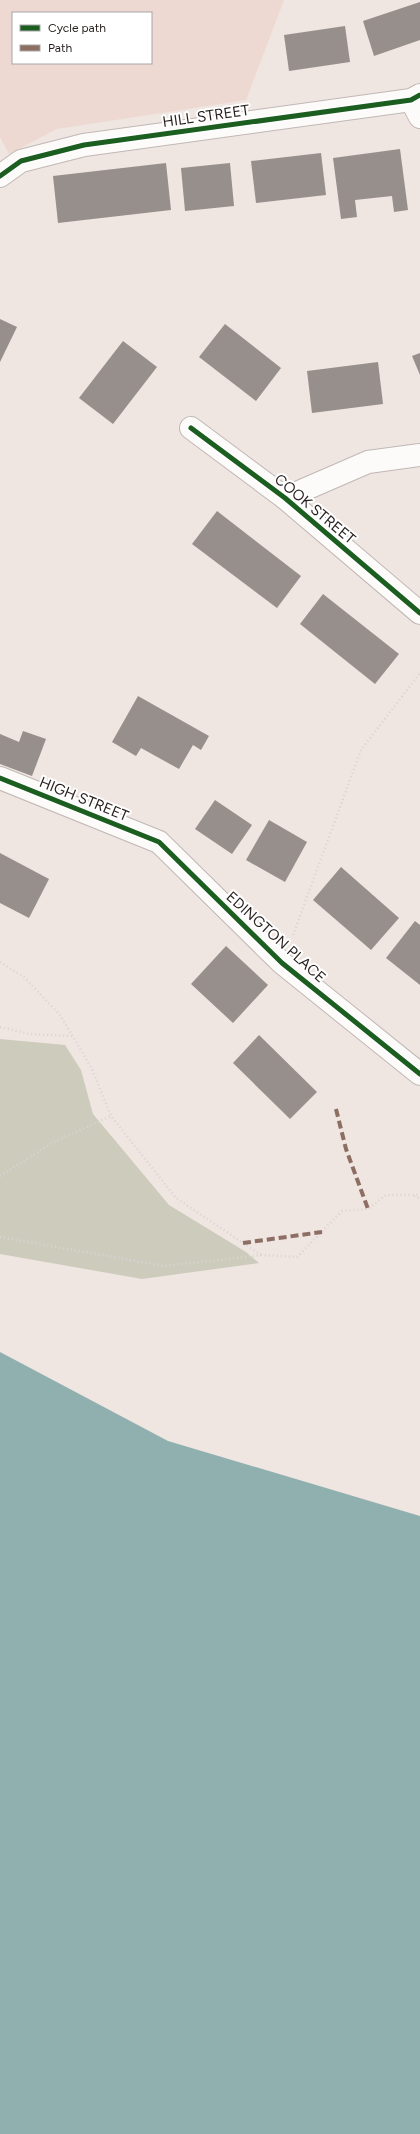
<svg xmlns="http://www.w3.org/2000/svg" width="420" height="2134" font-family="Figtree,sans-serif">
	<rect width="100%" height="100%" fill="#efe5e1"/>
	<path fill="#edd9d2" fill-rule="evenodd" d="M0,0H284L246,100L57,129L9,154L0,137ZM13,13H151V63H13Z"/>
	<polygon fill="#cdccbc" points="0,1039 65,1045 81,1070 93,1114 169,1205 246,1252 259,1263 142,1279 0,1254"/>
	<polygon fill="#8fb0af" points="0,1352 168,1441 420,1516 420,2134 0,2134"/>
	<g fill="#968f8c">
		<polygon points="420,2 420,40 374,56 363,21"/>
		<polygon points="345,26 350,62 289,71 284,35"/>
		<polygon points="400,149 408,210 394,212 392,196 355,200 357,217 341,219 333,158"/>
		<polygon points="321,153 326,195 256,203 251,161"/>
		<polygon points="166,163 171,210 58,223 53,176"/>
		<polygon points="230,163 234,206 185,211 181,168"/>
		<polygon points="0,319 17,327 0,362"/>
		<polygon points="225,324 281,368 256,401 199,357"/>
		<polygon points="123,341 157,367 113,424 79,398"/>
		<polygon points="420,353 420,375 412,356"/>
		<polygon points="378,362 383,404 312,413 307,371"/>
		<polygon points="217,511 301,576 277,608 192,544"/>
		<polygon points="323,594 399,654 375,684 300,624"/>
		<polygon points="138,696 209,736 201,750 193,745 179,769 141,748 136,756 112,742"/>
		<polygon points="23,731 46,739 32,776 0,764 0,734 19,742"/>
		<polygon points="215,800 252,825 232,854 195,829"/>
		<polygon points="269,820 307,842 285,882 246,860"/>
		<polygon points="0,853 49,879 29,918 0,903"/>
		<polygon points="341,867 399,918 371,950 313,900"/>
		<polygon points="415,921 420,925 420,985 386,958"/>
		<polygon points="226,946 268,985 233,1023 191,984"/>
		<polygon points="259,1035 317,1092 290,1119 233,1063"/>
	</g>
	<g fill="none" stroke-linecap="round" stroke-linejoin="round">
		<g stroke="#c0b8b5" stroke-width="24">
			<g id="minor">
				<polyline points="411,100 420,117"/>
				<polyline points="0,176 21,161 84,145 411,100 420,95"/>
				<polyline points="191,428 285,498 420,613"/>
				<polyline points="285,498 368,462 420,455"/>
				<polyline points="0,778 159,842 282,963 420,1074"/>
			</g>
		</g>
		<g stroke="#d7d4d3" stroke-width="2.5" stroke-dasharray="1 3" stroke-linecap="butt">
			<polyline points="293,935 361,750 420,673"/>
			<polyline points="0,962 25,978 60,1015 92,1069 111,1116 176,1198 261,1255"/>
			<polyline points="0,1027 30,1034 72,1036"/>
			<polyline points="0,1176 52,1143 111,1116"/>
			<polyline points="414,1196 420,1199"/>
			<polyline points="0,1237 164,1266 262,1255 297,1257 342,1211 368,1209 386,1195 420,1195"/>
		</g>
		<use href="#minor" stroke="#fdfbfa" stroke-width="22"/>
		<g stroke="#8d6e63" stroke-width="4" stroke-dasharray="8 4" stroke-linecap="butt">
			<polyline points="336,1109 346,1149 368,1209"/>
			<polyline points="243,1243 322,1232"/>
		</g>
		<g stroke="#fff" stroke-width="8">
			<g id="cycleway">
				<polyline points="0,176 21,161 84,145 411,100 420,95"/>
				<polyline points="191,428 285,498 420,613"/>
				<polyline points="0,778 159,842 282,963 420,1074"/>
			</g>
		</g>
		<use href="#cycleway" stroke="#1b5e20" stroke-width="5"/>
	</g>
	<g text-anchor="middle" stroke-width="4" stroke-linejoin="round" paint-order="stroke">
		<g font-size="15" fill="#261f1d" stroke="#fff">
			<text transform="translate(206 116) rotate(-8)" y="5">HILL STREET</text>
			<text transform="translate(315 509) rotate(40)" y="5">COOK STREET</text>
			<text transform="translate(84 799) rotate(22)" y="5">HIGH STREET</text>
			<text transform="translate(276 937) rotate(42)" y="5">EDINGTON PLACE</text>
		</g>
	</g>
	<rect x="12" y="12" width="140" height="52" fill="#ffffff" stroke="#a8a5a5"/>
	<rect x="20" y="25" width="20" height="6" fill="#1b5e20" stroke="#a8a5a5"/>
	<text x="48" y="32" font-size="12" fill="#261f1d">Cycle path</text>
	<rect x="20" y="45" width="20" height="6" fill="#8d6e63" stroke="#a8a5a5"/>
	<text x="48" y="52" font-size="12" fill="#261f1d">Path</text>
</svg>
